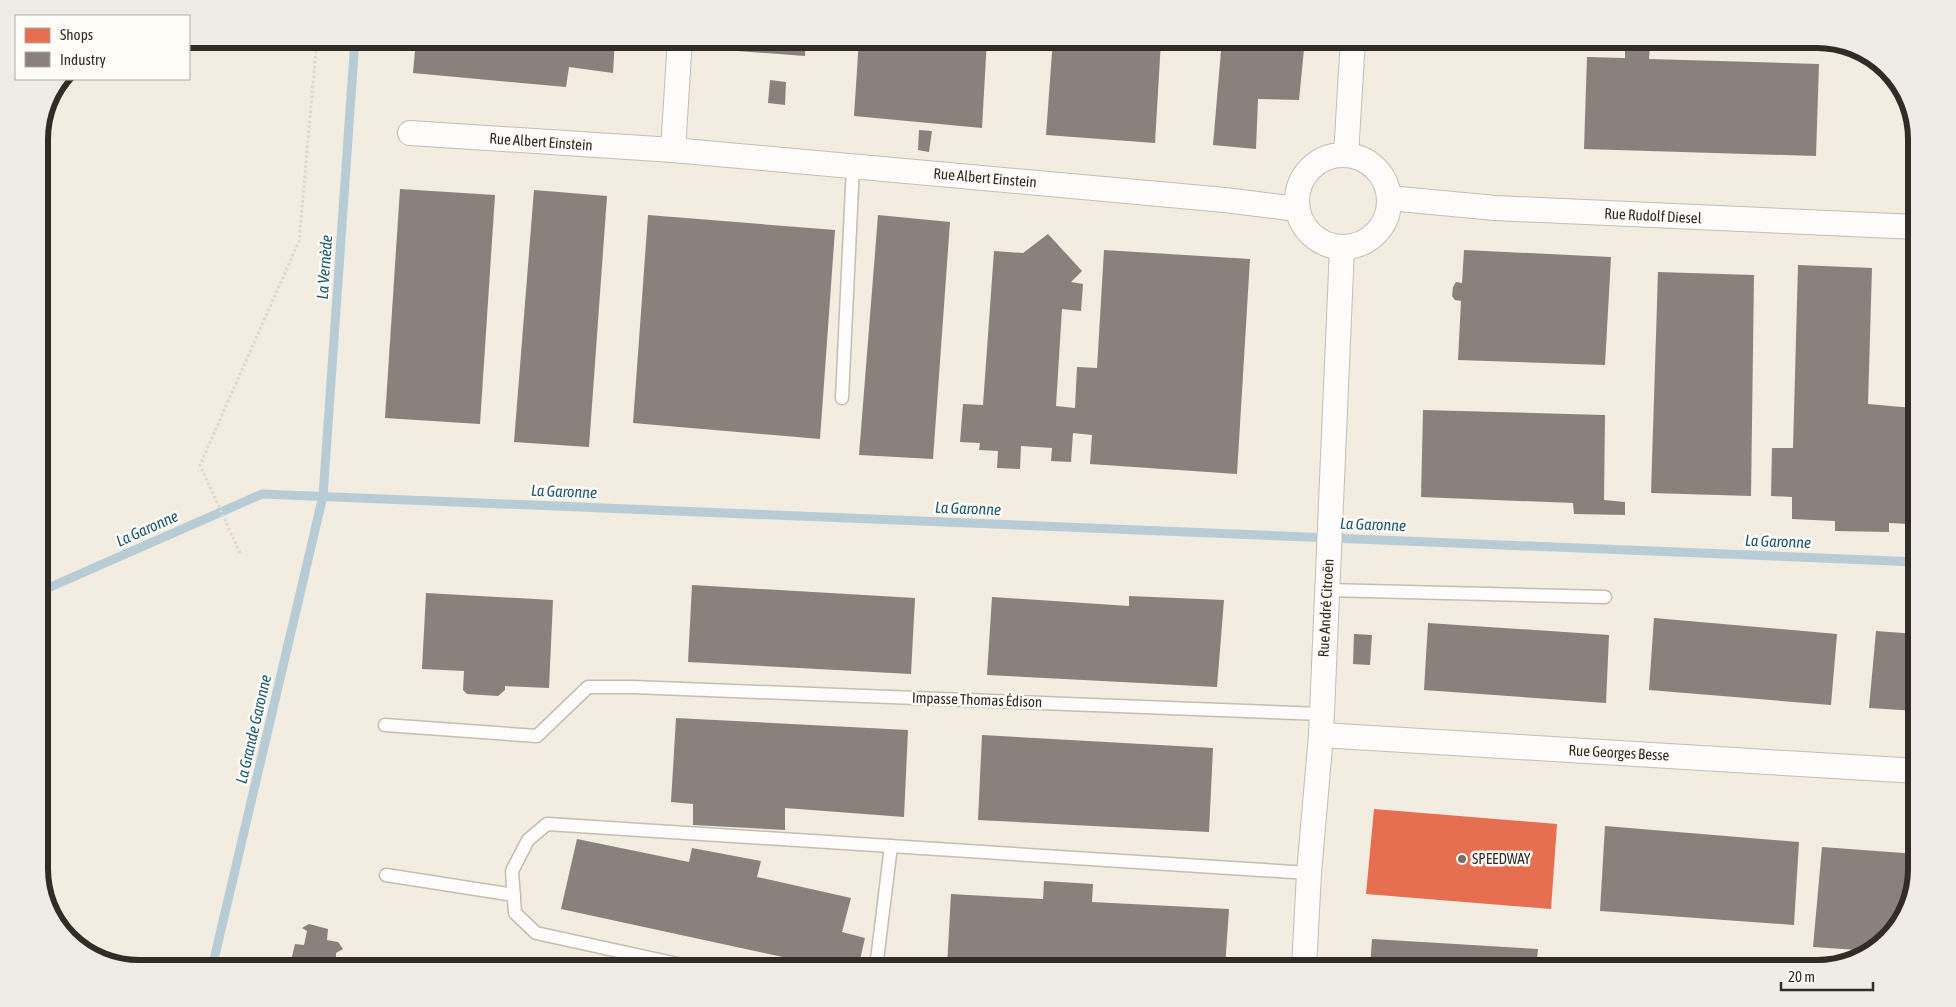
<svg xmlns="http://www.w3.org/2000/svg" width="1956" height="1007" font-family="'Asap Condensed',sans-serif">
	<rect width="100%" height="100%" fill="#f3ece1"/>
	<polygon fill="#e76f51" points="1374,809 1557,824 1551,909 1366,894"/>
	<g fill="#8a817c">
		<polygon points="416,39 615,39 613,73 569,67 566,87 413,73"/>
		<polygon points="725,39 806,39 805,56 724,50"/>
		<polygon points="859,39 987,39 982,128 854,116"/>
		<polygon points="1053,39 1180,39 1180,41 1161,41 1155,143 1046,135"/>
		<polygon points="1222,39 1305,39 1299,100 1258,99 1256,149 1213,145"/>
		<polygon points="1625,45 1650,46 1649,59 1819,64 1816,156 1584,149 1587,57 1625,58"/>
		<polygon points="770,80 786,82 785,105 768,103"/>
		<polygon points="919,130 932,131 929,152 918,150"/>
		<polygon points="400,189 495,195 480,424 385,418"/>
		<polygon points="534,190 607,196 589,447 514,442"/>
		<polygon points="648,215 835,230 820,439 633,423"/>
		<polygon points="878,215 950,222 933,459 859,455"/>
		<polygon points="1048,234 1082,271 1071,282 1083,284 1081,311 1062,309 1056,406 1075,408 1077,367 1097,368 1104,250 1250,259 1237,474 1090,464 1092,435 1073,433 1071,462 1051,461 1052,448 1021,446 1020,469 997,468 998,451 979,450 980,443 960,442 963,404 983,405 994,251 1023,253"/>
		<polygon points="1464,250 1611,257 1605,365 1458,360 1461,301 1455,300 1452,296 1453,287 1456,282 1462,283"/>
		<polygon points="1798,265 1872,268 1868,404 1913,408 1910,524 1889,523 1889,532 1835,531 1835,521 1792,519 1792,497 1771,496 1772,448 1793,448"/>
		<polygon points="1658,272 1754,275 1751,496 1651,493"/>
		<polygon points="1423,410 1605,415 1604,500 1625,502 1625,515 1574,514 1573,503 1421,497"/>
		<polygon points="692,585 915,598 911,674 688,662"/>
		<polygon points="426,593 553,600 549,688 505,686 505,690 498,696 467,694 463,690 464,671 422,669"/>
		<polygon points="1129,596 1224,600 1217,687 987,675 992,597 1129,606"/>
		<polygon points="1654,618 1837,634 1831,705 1649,690"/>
		<polygon points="1428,623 1609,635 1606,703 1424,690"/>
		<polygon points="1876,631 1917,634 1917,711 1869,708"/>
		<polygon points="1354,634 1372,635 1370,665 1353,664"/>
		<polygon points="676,718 908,730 904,817 785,808 785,830 693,825 693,804 671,802"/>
		<polygon points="982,735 1213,748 1209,832 978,820"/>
		<polygon points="1605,826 1799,842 1794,925 1600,911"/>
		<polygon points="577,839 689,862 692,848 761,861 757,877 851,898 842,932 865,938 858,968 833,968 561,909"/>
		<polygon points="1822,847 1917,854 1917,868 1907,913 1873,951 1813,947"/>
		<polygon points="1044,881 1093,884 1092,902 1229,909 1225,968 992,968 947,966 951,894 1043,899"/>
		<polygon points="309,924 328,929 327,940 338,942 343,949 336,953 336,963 330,967 327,961 314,957 312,968 290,965 295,944 304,945 307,931 302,928"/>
		<polygon points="1372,939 1538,949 1536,968 1370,968"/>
		<polygon points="1576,965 1602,967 1602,968 1576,968"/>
	</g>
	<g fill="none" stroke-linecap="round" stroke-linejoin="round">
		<g stroke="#b7ccd4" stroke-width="9">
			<polyline points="39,592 262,494 1917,562"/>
			<polyline points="212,968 323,496 355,39"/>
		</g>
		<g stroke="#c3bdb4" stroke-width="15">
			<g id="service">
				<polyline points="842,398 853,166"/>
				<polyline points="1327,590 1605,597"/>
				<polyline points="385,725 537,736 588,687 633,687 1321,714"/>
				<polyline points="386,875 514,895"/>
				<polyline points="696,968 536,933 515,913 512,871 528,840 547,824 1309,873"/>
				<polyline points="876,968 891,846"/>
			</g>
		</g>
		<g stroke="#c3bdb4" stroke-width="26">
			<g id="minor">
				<polyline points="410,133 673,150 1225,200 1297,209"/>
				<polyline points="673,150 680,39"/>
				<polyline points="1346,155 1353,39"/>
				<circle cx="1343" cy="201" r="46"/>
				<polyline points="1389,198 1495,208 1917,227"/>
				<polyline points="1321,735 1917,771"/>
				<polyline points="1304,968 1309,873 1321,735 1342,248"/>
			</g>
		</g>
		<polyline stroke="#dbd8d5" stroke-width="3" stroke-dasharray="2.5 2.5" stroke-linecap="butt" points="240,553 200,465 299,241 317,39"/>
		<use href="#service" stroke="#fdfcfa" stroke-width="12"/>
		<use href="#minor" stroke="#fdfcfa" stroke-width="24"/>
	</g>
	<circle fill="#756f67" stroke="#fffcf8" stroke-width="2" cx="1462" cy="859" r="5"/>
	<g text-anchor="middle" stroke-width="5" stroke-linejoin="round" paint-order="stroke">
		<g font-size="15" fill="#312c25" stroke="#fffcf8">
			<text transform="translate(541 142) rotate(4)" y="5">Rue Albert Einstein</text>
			<text transform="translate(985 178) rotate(5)" y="5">Rue Albert Einstein</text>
			<text transform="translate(1653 216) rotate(3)" y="5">Rue Rudolf Diesel</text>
			<text transform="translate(1326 608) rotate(-87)" y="5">Rue André Citroën</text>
			<text transform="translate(977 700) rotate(2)" y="5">Impasse Thomas Édison</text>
			<text transform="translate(1619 753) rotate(3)" y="5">Rue Georges Besse</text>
		</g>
		<g font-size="15" fill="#312c25" stroke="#fffcf8" text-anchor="start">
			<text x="1472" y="864">SPEEDWAY</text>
		</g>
		<g font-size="16" font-style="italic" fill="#1c5971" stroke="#fffcf8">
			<text transform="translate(324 267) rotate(-86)" y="6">La Vernède</text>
			<text transform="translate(564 491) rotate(2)" y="6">La Garonne</text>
			<text transform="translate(968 508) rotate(2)" y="6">La Garonne</text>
			<text transform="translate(1373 524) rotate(2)" y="6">La Garonne</text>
			<text transform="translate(147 528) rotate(-24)" y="6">La Garonne</text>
			<text transform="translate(1778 541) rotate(2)" y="6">La Garonne</text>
			<text transform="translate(253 729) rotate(-77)" y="6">La Grande Garonne</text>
		</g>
	</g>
	<path d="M0 0H1956V1007H0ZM139 48H1817A91 91 0 0 1 1908 139V869A91 91 0 0 1 1817 960H139A91 91 0 0 1 48 869V139A91 91 0 0 1 139 48Z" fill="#efebe7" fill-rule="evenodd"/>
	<path fill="none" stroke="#312c25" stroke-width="6" d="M139 48H1817A91 91 0 0 1 1908 139V869A91 91 0 0 1 1817 960H139A91 91 0 0 1 48 869V139A91 91 0 0 1 139 48Z"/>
	<rect x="15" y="15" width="175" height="65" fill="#fffcf8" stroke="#ada9a4"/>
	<rect x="25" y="28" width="25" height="15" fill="#e76f51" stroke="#ada9a4"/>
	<text x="60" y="40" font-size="15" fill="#312c25">Shops</text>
	<rect x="25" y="52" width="25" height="15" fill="#8a817c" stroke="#ada9a4"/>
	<text x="60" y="65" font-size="15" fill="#312c25">Industry</text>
	<path d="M1781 982v8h92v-8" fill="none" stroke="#312c25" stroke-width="2.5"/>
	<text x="1788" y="982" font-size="15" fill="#312c25" stroke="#fffcf8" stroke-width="4" paint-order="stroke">20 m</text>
</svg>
